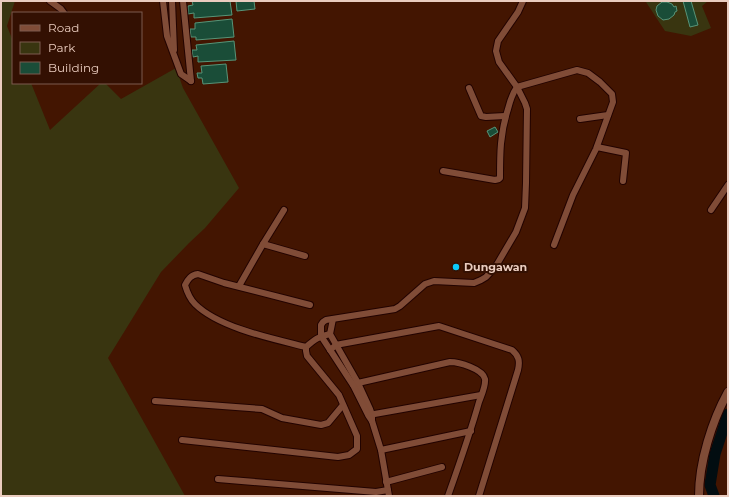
<svg xmlns="http://www.w3.org/2000/svg" width="729" height="497" font-family="Montserrat,sans-serif">
	<rect width="100%" height="100%" fill="#431501"/>
	<g fill="#393510">
		<polygon points="1,1 15,1 7,26 13,41 13,83 31,83 50,130 101,83 105,83 121,99 176,68 183,88 239,188 205,228 189,243 161,272 108,358 185,496 1,496"/>
		<polygon points="650,1 708,1 702,6 711,28 691,36 665,31 646,2"/>
	</g>
	<g fill="none" stroke-linecap="round" stroke-linejoin="round">
		<polyline stroke="#020d11" stroke-width="11" points="714,496 710,485 715,454 728,414"/>
	</g>
	<g fill="#1a4d38" stroke="#579478">
		<polygon points="192,1 230,1 232,15 194,18 194,13 188,14 188,6 193,5"/>
		<polygon points="236,1 254,1 255,9 237,11"/>
		<polygon points="683,1 691,1 698,25 690,27"/>
		<polygon points="662,2 667,2 672,4 674,7 676,6 677,11 675,12 674,15 669,19 663,20 658,16 656,10 657,6"/>
		<polygon points="232,19 234,37 196,40 196,37 191,37 190,29 195,29 195,23"/>
		<polygon points="234,41 236,60 198,62 198,56 193,57 192,50 197,50 196,45"/>
		<polygon points="226,64 228,82 203,84 202,78 198,78 197,73 202,73 201,66"/>
		<polygon points="495,127 498,132 490,137 487,131"/>
	</g>
	<g fill="none" stroke-linecap="round" stroke-linejoin="round">
		<g stroke="#220300" stroke-width="8">
			<g id="street">
				<polyline points="50,1 61,9 64,13"/>
				<polyline points="163,1 167,36 181,74 191,81"/>
				<polyline points="172,1 174,50"/>
				<polyline points="183,1 191,81"/>
				<polyline points="469,88 481,116 486,117 505,116"/>
				<polyline points="580,119 608,115"/>
				<polyline points="597,147 626,153 623,181"/>
				<path d="M443,171L495,180L499,179L500,178C500,153 500,134 508,109C510,101 512,94 517,87L577,70L588,73L600,82L612,94L613,102L596,149L573,195L554,245"/>
				<polyline points="711,210 728,185"/>
				<polyline points="263,244 305,256"/>
				<polyline points="239,286 263,244 284,210"/>
				<path d="M310,305L224,283L198,274C191,275 188,279 185,285C187,292 190,299 195,304C219,328 274,339 306,347C314,340 319,336 330,334"/>
				<polyline points="333,319 330,334 358,383 370,409 372,415 372,421 381,450 389,496"/>
				<path d="M330,350L336,345L341,344L439,326L512,350C519,356 520,361 518,370L479,496"/>
				<path d="M353,385L358,383L450,362C459,362 483,369 485,379C486,386 481,396 479,402C470,434 459,465 448,496"/>
				<polyline points="155,401 262,409 282,418 321,425 328,423 343,405"/>
				<polyline points="369,415 481,395"/>
				<polyline points="372,421 368,415 353,385 321,336 321,325 323,322 326,320 395,309 400,306 425,284 434,281 474,283 481,280 486,277 496,266 516,232 525,208 526,183 527,109 525,103 517,87 499,62 496,51 498,41 518,12 523,1"/>
				<polyline points="182,440 338,457 349,455 357,449 357,436 339,395 307,356 306,351 306,347"/>
				<polyline points="381,450 471,431"/>
				<polyline points="218,479 376,492 388,490"/>
				<polyline points="386,482 442,467"/>
			</g>
		</g>
		<g stroke="#220300" stroke-width="10">
			<path id="secondary" d="M699,496C699,462 712,421 728,392"/>
		</g>
		<use href="#street" stroke="#804c37" stroke-width="6"/>
		<use href="#secondary" stroke="#804c37" stroke-width="8"/>
	</g>
	<circle fill="#0ccafa" stroke="#331002" stroke-width="1.5" cx="456" cy="267" r="4"/>
	<g text-anchor="middle" stroke-width="4" stroke-linejoin="round" paint-order="stroke">
		<g font-size="11" font-weight="bold" fill="#eaccbf" stroke="#331002" text-anchor="start">
			<text x="464" y="271">Dungawan</text>
		</g>
	</g>
	<rect width="729" height="497" fill="none" stroke="#eaccbf" stroke-width="4"/>
	<rect x="12" y="12" width="130" height="72" fill="#331002" stroke="#7c5b4e"/>
	<rect x="20" y="25" width="20" height="6" fill="#804c37" stroke="#7c5b4e"/>
	<text x="48" y="32" font-size="12" fill="#eaccbf">Road</text>
	<rect x="20" y="42" width="20" height="12" fill="#393510" stroke="#7c5b4e"/>
	<text x="48" y="52" font-size="12" fill="#eaccbf">Park</text>
	<rect x="20" y="62" width="20" height="12" fill="#1a4d38" stroke="#7c5b4e"/>
	<text x="48" y="72" font-size="12" fill="#eaccbf">Building</text>
</svg>
